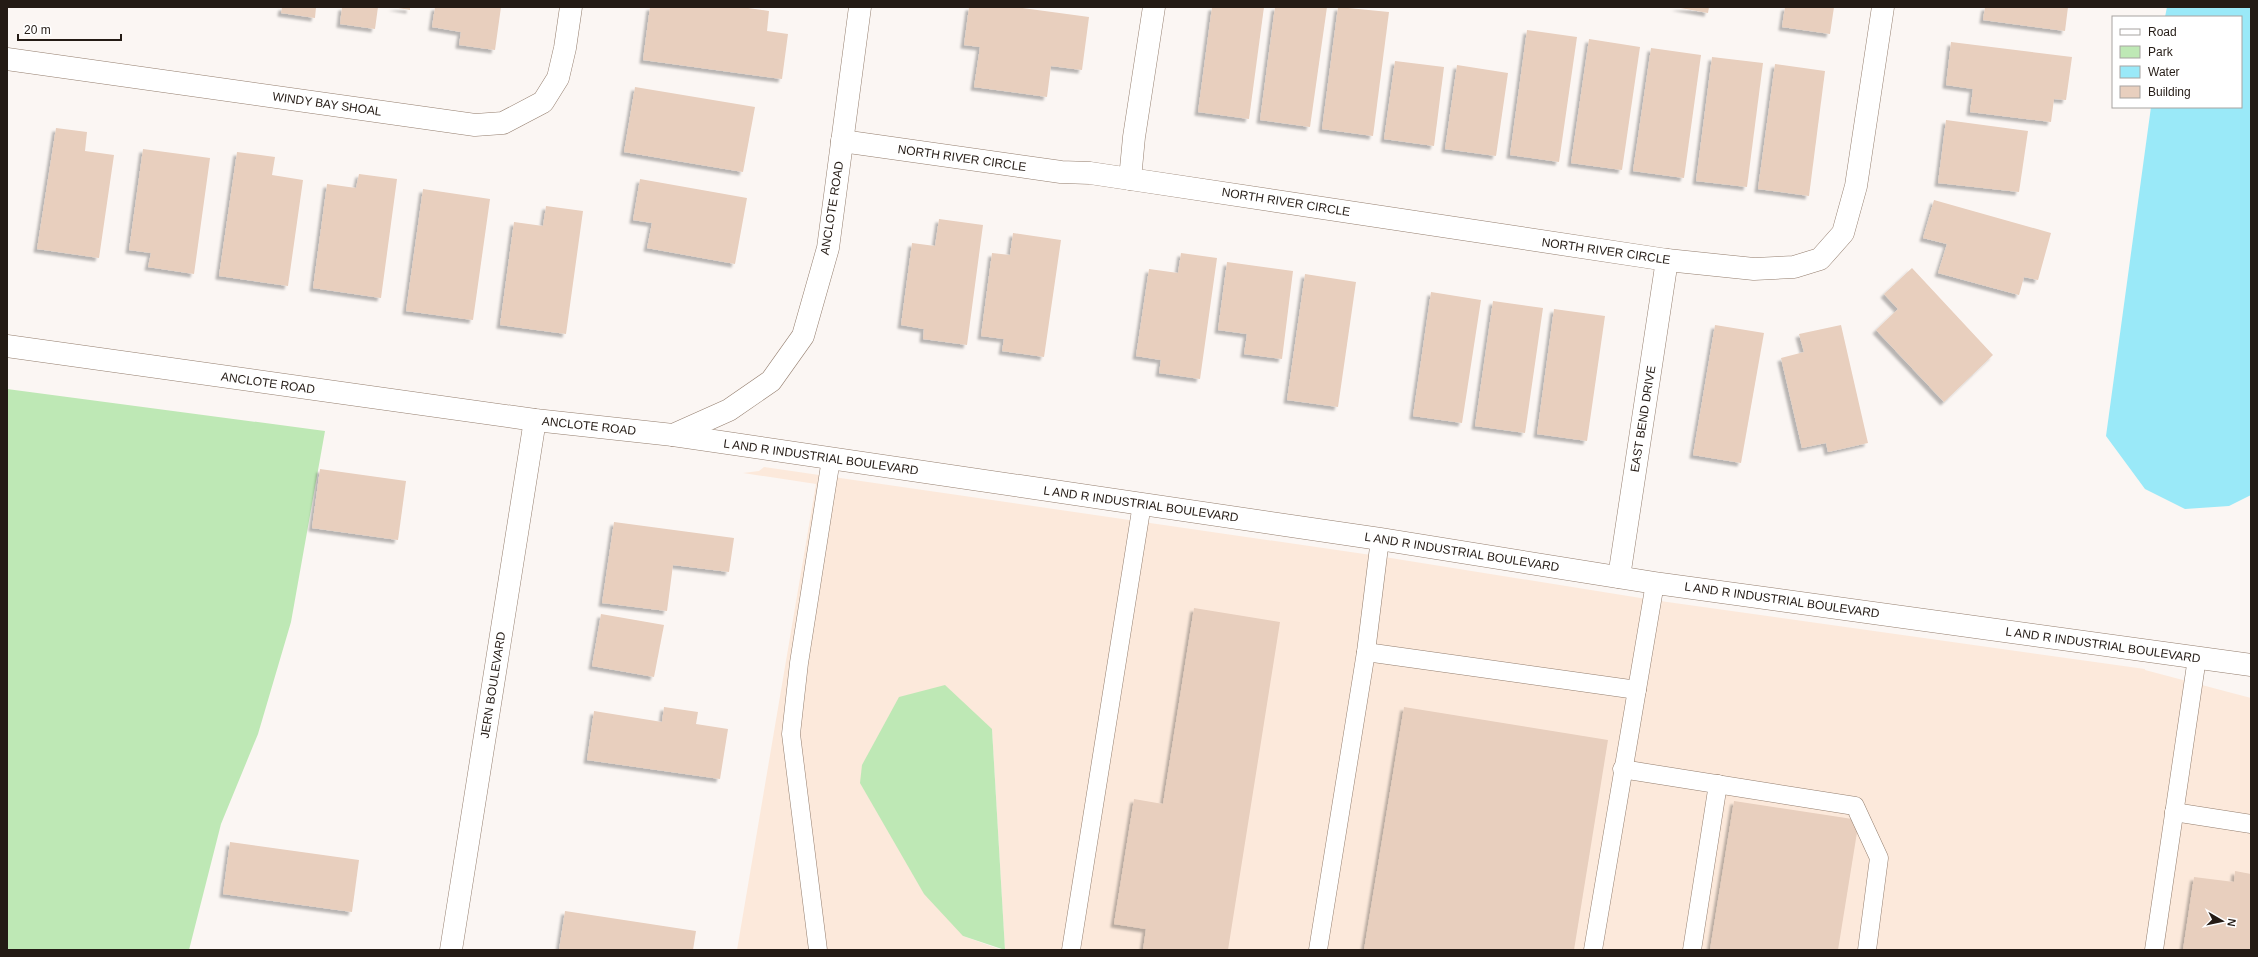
<svg xmlns="http://www.w3.org/2000/svg" width="2258" height="957" font-family="Helvetica,sans-serif">
	<defs>
		<filter id="shadow"><feDropShadow dx="-3.5" dy="3.5" stdDeviation="1" flood-color="#0004"/></filter>
	</defs>
	<rect width="100%" height="100%" fill="#fbf6f3"/>
	<polygon fill="#fce9db" points="764,467 1378,556 1653,600 2145,669 2145,670 2251,698 2251,950 1005,950 992,729 963,936 1002,950 737,950 816,484 743,473 759,471"/>
	<g fill="#bee8b5">
		<polygon points="7,389 325,431 291,622 258,734 221,824 189,950 7,950"/>
		<polygon points="945,685 992,729 1005,950 963,936 924,894 860,783 862,765 899,697"/>
	</g>
	<polygon fill="#9ae9f8" points="2167,7 2251,7 2251,495 2229,506 2185,509 2145,489 2106,436 2151,107 2241,107 2241,17 2165,17"/>
	<g fill="#e8cfbe" filter="url(#shadow)">
		<polygon points="282,7 316,7 315,18 281,13"/>
		<polygon points="342,7 378,7 375,29 340,24"/>
		<polygon points="392,7 410,7 410,10"/>
		<polygon points="435,7 501,7 495,50 459,45 461,32 432,27"/>
		<polygon points="650,7 741,7 769,11 767,31 788,34 782,79 643,60"/>
		<polygon points="969,7 1015,7 1089,17 1082,70 1051,66 1047,97 974,87 980,47 964,45"/>
		<polygon points="1212,7 1264,7 1249,119 1198,112"/>
		<polygon points="1275,7 1327,7 1310,127 1260,120"/>
		<polygon points="1338,7 1389,12 1373,136 1322,129"/>
		<polygon points="1675,7 1709,7 1708,13"/>
		<polygon points="1785,7 1834,7 1830,34 1782,27"/>
		<polygon points="1985,7 2068,7 2065,31 1983,20"/>
		<polygon points="1527,30 1577,37 1559,162 1510,155"/>
		<polygon points="1589,39 1640,47 1622,170 1571,163"/>
		<polygon points="1951,42 2072,57 2066,100 2054,99 2051,122 1970,112 1973,89 1946,85"/>
		<polygon points="1651,48 1701,55 1684,178 1633,171"/>
		<polygon points="1712,57 1763,63 1747,187 1696,181"/>
		<polygon points="1395,61 1444,67 1434,146 1384,139"/>
		<polygon points="1775,64 1825,71 1809,196 1758,189"/>
		<polygon points="1457,65 1508,73 1496,156 1445,149"/>
		<polygon points="635,87 755,107 743,172 624,152"/>
		<polygon points="1946,120 2028,131 2019,192 1938,183"/>
		<polygon points="56,128 87,132 85,151 114,155 99,258 37,249"/>
		<polygon points="143,149 210,158 194,274 148,267 151,253 129,250"/>
		<polygon points="237,152 275,157 272,175 303,180 288,286 219,276"/>
		<polygon points="359,174 397,179 381,298 313,288 327,184 356,188"/>
		<polygon points="640,179 747,198 735,264 647,248 652,223 633,220"/>
		<polygon points="423,189 490,199 473,320 406,311"/>
		<polygon points="1934,200 2051,233 2038,280 2024,277 2019,295 1938,273 1947,244 1923,238"/>
		<polygon points="546,206 583,211 566,334 500,325 514,222 543,226"/>
		<polygon points="939,219 983,225 967,345 923,339 924,329 901,325 912,243 935,246"/>
		<polygon points="1013,233 1061,240 1044,357 1002,351 1004,339 981,336 992,253 1010,255"/>
		<polygon points="1181,253 1217,258 1200,379 1159,373 1161,360 1136,356 1149,269 1178,273"/>
		<polygon points="1227,262 1293,271 1282,359 1244,354 1247,334 1218,330"/>
		<polygon points="1912,268 1993,355 1944,402 1876,330 1898,309 1884,294"/>
		<polygon points="1305,274 1356,282 1338,407 1287,400"/>
		<polygon points="1431,292 1481,300 1462,423 1413,416"/>
		<polygon points="1493,301 1543,308 1525,433 1475,426"/>
		<polygon points="1554,309 1605,316 1587,441 1537,434"/>
		<polygon points="1715,325 1764,333 1741,463 1693,455"/>
		<polygon points="1841,325 1868,443 1828,452 1826,443 1802,448 1781,358 1804,352 1799,334"/>
		<polygon points="320,469 406,481 398,540 312,528"/>
		<polygon points="614,522 734,538 729,572 673,565 667,611 602,603"/>
		<polygon points="1194,608 1280,622 1228,950 1143,950 1146,929 1114,924 1134,799 1163,804"/>
		<polygon points="601,614 664,625 654,677 592,666"/>
		<polygon points="664,707 698,712 696,724 728,729 720,779 587,760 594,711 662,722"/>
		<polygon points="1404,707 1608,740 1574,950 1364,950"/>
		<polygon points="1734,801 1859,820 1838,950 1710,950"/>
		<polygon points="230,842 359,860 352,912 223,894"/>
		<polygon points="2235,871 2251,874 2251,950 2183,950 2194,877 2234,882"/>
		<polygon points="565,911 696,931 693,950 559,950"/>
	</g>
	<g fill="none" stroke-linecap="round" stroke-linejoin="round">
		<g stroke="#947e6e" stroke-width="19">
			<g id="lane">
				<polyline points="1366,652 1637,690"/>
				<polyline points="1622,769 1855,806 1879,858 1867,950"/>
				<polyline points="2174,812 2251,824"/>
				<polyline points="818,950 791,734 799,663 831,459"/>
				<polyline points="1071,950 1142,504"/>
				<polyline points="1318,950 1366,652 1380,539"/>
				<polyline points="1593,950 1655,583"/>
				<polyline points="1692,950 1718,784"/>
				<polyline points="2154,950 2197,658"/>
			</g>
		</g>
		<g stroke="#947e6e" stroke-width="23">
			<g id="street">
				<polyline points="7,59 475,125 503,123 543,102 558,78 565,48 571,7"/>
				<polyline points="842,141 1061,172 1090,173 1130,179 1134,137 1154,7"/>
				<polyline points="1130,179 1667,260 1754,269 1794,267 1820,259 1843,233 1856,186 1883,7"/>
				<polyline points="673,435 1380,539 1655,583 2251,665"/>
				<polyline points="1619,577 1667,260"/>
				<polyline points="451,950 535,420"/>
			</g>
		</g>
		<g stroke="#947e6e" stroke-width="23">
			<polyline id="secondary" points="7,346 535,420 673,435 729,410 771,381 803,336 828,248 860,7"/>
		</g>
		<use href="#lane" stroke="#fff" stroke-width="18"/>
		<use href="#street" stroke="#fff" stroke-width="22"/>
		<use href="#secondary" stroke="#fff" stroke-width="22"/>
	</g>
	<g text-anchor="middle" stroke-width="3" stroke-linejoin="round" paint-order="stroke">
		<g font-size="12" fill="#241b15" stroke="#fff">
			<text transform="translate(327 104) rotate(8)" y="4">WINDY BAY SHOAL</text>
			<text transform="translate(962 158) rotate(8)" y="4">NORTH RIVER CIRCLE</text>
			<text transform="translate(1286 202) rotate(9)" y="4">NORTH RIVER CIRCLE</text>
			<text transform="translate(832 208) rotate(-81)" y="4">ANCLOTE ROAD</text>
			<text transform="translate(1606 251) rotate(8)" y="4">NORTH RIVER CIRCLE</text>
			<text transform="translate(268 383) rotate(8)" y="4">ANCLOTE ROAD</text>
			<text transform="translate(1643 419) rotate(-81)" y="4">EAST BEND DRIVE</text>
			<text transform="translate(589 426) rotate(6)" y="4">ANCLOTE ROAD</text>
			<text transform="translate(821 457) rotate(8)" y="4">L AND R INDUSTRIAL BOULEVARD</text>
			<text transform="translate(1141 504) rotate(8)" y="4">L AND R INDUSTRIAL BOULEVARD</text>
			<text transform="translate(1462 552) rotate(9)" y="4">L AND R INDUSTRIAL BOULEVARD</text>
			<text transform="translate(1782 600) rotate(8)" y="4">L AND R INDUSTRIAL BOULEVARD</text>
			<text transform="translate(2103 645) rotate(8)" y="4">L AND R INDUSTRIAL BOULEVARD</text>
			<text transform="translate(493 685) rotate(-81)" y="4">JERN BOULEVARD</text>
		</g>
	</g>
	<rect width="2258" height="957" fill="none" stroke="#241b15" stroke-width="16"/>
	<rect x="2112" y="16" width="130" height="92" fill="#ffffff" stroke="#a7a4a1"/>
	<rect x="2120" y="29" width="20" height="6" fill="#ffffff" stroke="#a7a4a1"/>
	<text x="2148" y="36" font-size="12" fill="#241b15">Road</text>
	<rect x="2120" y="46" width="20" height="12" fill="#bee8b5" stroke="#a7a4a1"/>
	<text x="2148" y="56" font-size="12" fill="#241b15">Park</text>
	<rect x="2120" y="66" width="20" height="12" fill="#9ae9f8" stroke="#a7a4a1"/>
	<text x="2148" y="76" font-size="12" fill="#241b15">Water</text>
	<rect x="2120" y="86" width="20" height="12" fill="#e8cfbe" stroke="#a7a4a1"/>
	<text x="2148" y="96" font-size="12" fill="#241b15">Building</text>
	<g transform="translate(2222 921) rotate(99)" stroke="#ffffff" stroke-width="3" paint-order="stroke">
	<path d="M0-3L7 15L0 10L-7 15Z" fill="#241b15"/>
	<text y="-6" font-size="11" font-weight="bold" text-anchor="middle" fill="#241b15">N</text>
	</g>
	<path d="M18 34v6h103v-6" fill="none" stroke="#241b15" stroke-width="2"/>
	<text x="24" y="34" font-size="12" fill="#241b15" stroke="#ffffff" stroke-width="3" paint-order="stroke">20 m</text>
</svg>
